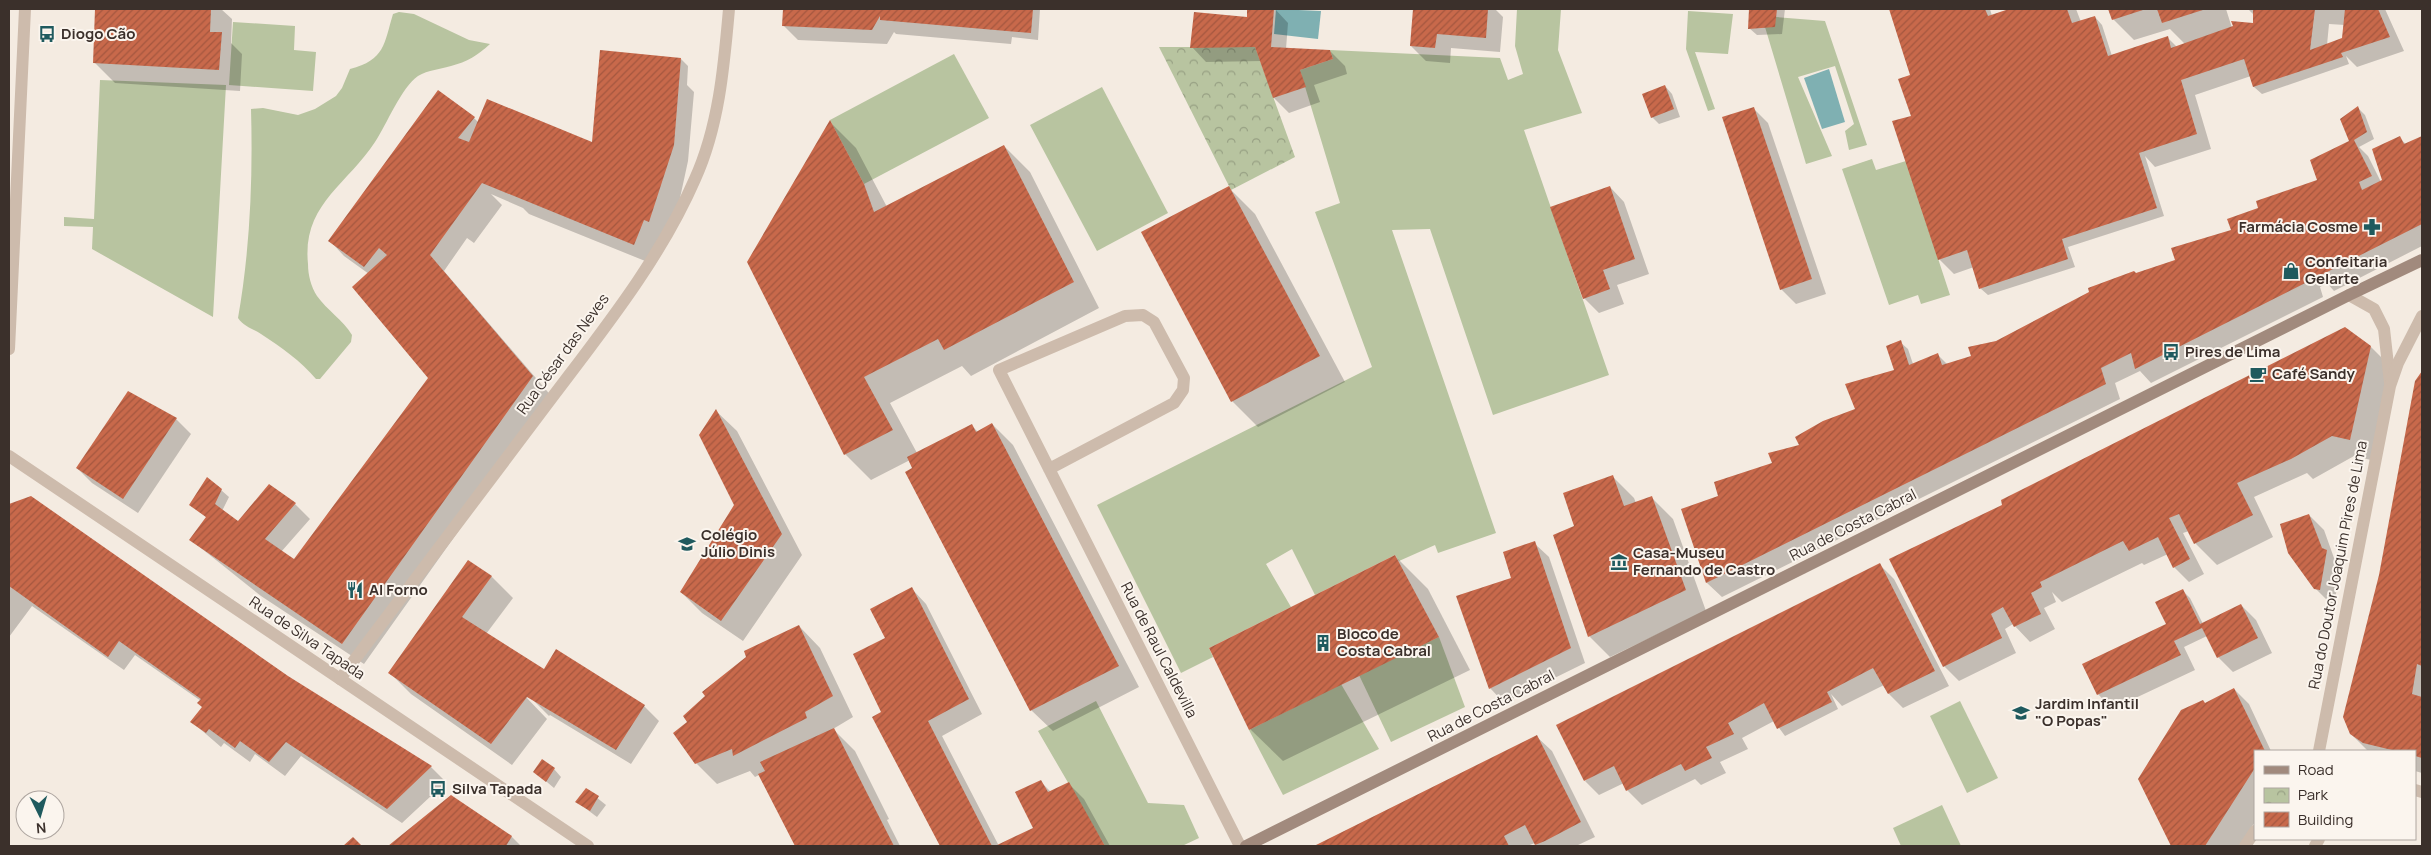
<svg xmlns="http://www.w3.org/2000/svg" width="2431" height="855" font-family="Manrope,sans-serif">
	<defs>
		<pattern id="park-crowns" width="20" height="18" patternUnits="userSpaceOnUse" patternTransform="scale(1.25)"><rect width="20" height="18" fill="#b8c4a0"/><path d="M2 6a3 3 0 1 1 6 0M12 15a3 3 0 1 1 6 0" fill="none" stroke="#97a083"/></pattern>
		<pattern id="building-hatch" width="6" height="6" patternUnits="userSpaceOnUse" patternTransform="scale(1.25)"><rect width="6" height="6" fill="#c8694b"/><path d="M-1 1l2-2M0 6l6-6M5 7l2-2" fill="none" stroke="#a4573f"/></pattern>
	</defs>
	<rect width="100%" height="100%" fill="#f4ebe1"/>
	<g fill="#b8c4a0">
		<polygon points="1517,9 1561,9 1558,50 1582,113 1524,130 1609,375 1493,415 1430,229 1392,230 1496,533 1438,553 1435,545 1399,561 1395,555 1315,595 1292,549 1266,564 1291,607 1209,648 1213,657 1181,673 1097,505 1372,367 1315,212 1340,203 1300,70 1333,59 1330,50 1500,58 1508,80 1523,74 1515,46"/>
		<polygon points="1688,11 1733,14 1728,54 1695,52 1715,109 1708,111 1686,49"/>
		<path d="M399,12L414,14L469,40L490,44C478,55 467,62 451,66C441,69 428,70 418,76C401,88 387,124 375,142C346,186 302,205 308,264C308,275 311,287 317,296C327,310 343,320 352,335L351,342L320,379H316C301,361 281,347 261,334C252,328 244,327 238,318C250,250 253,179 251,109L263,108L298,115L315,109L336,96L342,88L350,69C385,60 384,44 393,14Z"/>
		<polygon points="1776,17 1825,21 1867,145 1849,150 1845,131 1854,124 1835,66 1798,77 1832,156 1806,164 1765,27"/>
		<polygon points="233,22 295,26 294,50 316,52 313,91 229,85"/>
		<polygon points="954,54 989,118 864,184 830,120"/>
		<polygon points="100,80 226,85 213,317 92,249 93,227 64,226 64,217 94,219"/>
		<polygon points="1102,87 1168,213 1097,251 1030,125"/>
		<polygon points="1872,159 1876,170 1906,161 1950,295 1921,304 1918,295 1889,305 1842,169"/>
		<polygon points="1439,637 1465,707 1391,742 1359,675"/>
		<polygon points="1341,684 1379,749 1283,795 1249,730"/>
		<polygon points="1096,701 1148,803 1184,805 1199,838 1182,846 1105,846 1038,731"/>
		<polygon points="1960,701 1998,778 1967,793 1930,716"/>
		<polygon points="1942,805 1961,846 1901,846 1893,828"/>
	</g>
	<polygon fill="url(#park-crowns)" points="1159,47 1255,47 1295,157 1231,190"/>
	<g fill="#7fb0b2">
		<polygon points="1276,9 1321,11 1318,39 1274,34"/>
		<polygon points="1829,69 1845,122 1822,129 1804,78"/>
	</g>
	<g fill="#0003" fill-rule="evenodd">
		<polygon points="96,9 221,9 232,19 231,43 242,54 240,91 115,83 94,62"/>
		<polygon points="785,9 1040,9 1038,40 1012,37 1011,44 896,34 894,32 887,44 798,40 783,25"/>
		<polygon points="1248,9 1275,9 1288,23 1286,49 1330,51 1345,66 1347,74 1314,85 1320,102 1289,113 1274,98 1262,61 1206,62 1192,47 1248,18"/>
		<polygon points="1415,9 1495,9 1503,17 1500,52 1451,48 1450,63 1426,61 1411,46"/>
		<polygon points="1750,9 1785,9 1782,34 1757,35 1749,28"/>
		<path d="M1890,9H1990L1992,16L2011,9H2076L2081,22L2095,17L2102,25L2112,56L2167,37L2177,47L2185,44L2170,29L2134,40L2113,19L2110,9H2226L2232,28L2254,24V15L2248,9H2385L2404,51L2357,67L2346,56L2349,64L2262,94L2254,87L2251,76L2195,95L2211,149L2155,167L2145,156L2164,216L2068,247L2075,267L1988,295L1980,288L1974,267L1954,274L1939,259L1912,116L1911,76ZM2329,24L2345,25L2344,38L2327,45Z"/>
		<polygon points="681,59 688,66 687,85 694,92 688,161 680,198 655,265 529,214 523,208 491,194 502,205 474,243 467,238 444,271 553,398 364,664 261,596 191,540 207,518 191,505 221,490 229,497 222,511 238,522 295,504 310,519 281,552 294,561 430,378 369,274 344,256 330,241 474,118 479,123 593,143"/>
		<polygon points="1665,86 1672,94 1680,117 1659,124 1652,117"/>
		<polygon points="1753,108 1768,123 1826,294 1796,304 1781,289"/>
		<polygon points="2358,108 2365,115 2374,139 2359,147 2368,156 2381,182 2384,180 2399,138 2406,144 2422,137 2422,246 2334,291 2327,283 2320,287 2323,297 2151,383 2140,371 2115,383 2120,399 1722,597 1707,583 1682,510 1720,496 1856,410 1896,370 1900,342 1908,349 1913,364 1938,355 1948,365 1973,357 1997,342 2136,274 2176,261 2233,230 2259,209 2319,181 2351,142"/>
		<polygon points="830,122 856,148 887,207 1004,146 1030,172 1099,308 971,376 962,366 890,403 917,453 971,425 978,432 992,424 1013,445 1139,687 1053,731 1031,710 910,460 871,480 845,454 748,262"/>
		<polygon points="1610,187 1624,202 1649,274 1617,285 1624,304 1599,313 1584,298"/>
		<polygon points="1229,188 1255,214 1345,382 1258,427 1232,401"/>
		<polygon points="2371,347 2392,368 2371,460 2354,456 2313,479 2307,473 2254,497 2273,537 2217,565 2196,544 2189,531 2183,533 2204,574 2189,582 2174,567 2168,554 2144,565 2142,563 2062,602 2052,592 2056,602 2044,608 2055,629 2030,642 2013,624 2005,629 2016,653 1959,681 1944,666 1891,559"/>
		<polygon points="2422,373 2422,773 2415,771 2415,751 2368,751 2351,734 2416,381"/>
		<polygon points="128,393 176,419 191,434 138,513 92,483 77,468"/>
		<polygon points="716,411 737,431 802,555 743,641 702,613 681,592 736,505"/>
		<polygon points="1613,477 1634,498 1636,503 1652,498 1673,519 1706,611 1610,657 1589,636 1575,527"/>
		<polygon points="31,498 287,677 431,767 446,782 402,823 301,756 285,776 255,754 250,762 224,743 221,747 192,722 203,707 201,701 135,655 124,670 32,606 9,637 9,506"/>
		<polygon points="2309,515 2324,530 2334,558 2341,566 2334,604 2330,603 2315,588"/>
		<polygon points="1534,543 1549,557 1585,663 1504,703 1490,688 1513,579"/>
		<polygon points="1395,556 1428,589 1470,670 1283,761 1250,729"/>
		<polygon points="468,561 492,577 513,598 486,634 545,671 644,706 659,721 631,764 550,715 549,716 528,695 524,695 547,719 512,765 411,694 390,673"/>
		<polygon points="1880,565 1894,579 1949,686 1903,708 1889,694 1884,685 1842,706 1831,694 1838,709 1785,736 1774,721 1742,738 1748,749 1720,762 1726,773 1701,785 1695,779 1642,805 1627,790 1624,783 1599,795 1585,781"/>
		<polygon points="912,589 926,604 982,714 942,736 999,846 1035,828 1041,782 1051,792 1069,784 1084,799 1110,846 941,846 874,718 883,713 887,638"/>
		<polygon points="2183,591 2190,598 2203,624 2241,605 2256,620 2272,653 2233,672 2218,657 2207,636 2184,647 2195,670 2112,709 2098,694 2166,625"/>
		<polygon points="799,626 820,648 853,717 833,729 855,751 889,819 887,820 900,846 797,846 759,775 755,777 750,771 717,784 696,763"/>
		<polygon points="2234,689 2249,704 2271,751 2255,751 2255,822 2239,846 2173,846 2139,779 2206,704"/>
		<polygon points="1537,737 1552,751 1595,837 1576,846 1537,846 1535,843 1527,846 1316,846"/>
		<polygon points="554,769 561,777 554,788 535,772"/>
		<polygon points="586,789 606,805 597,817 577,802"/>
		<polygon points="451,796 512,837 521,846 390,846"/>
	</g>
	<g fill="url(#building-hatch)">
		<polygon points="95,9 211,9 210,32 222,32 219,70 93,63"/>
		<polygon points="783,9 1033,9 1031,33 880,20 880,16 872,30 782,26"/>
		<polygon points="1247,9 1274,9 1271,47 1330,50 1333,59 1300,70 1306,87 1273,98 1255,47 1190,48 1194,12 1247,17"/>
		<polygon points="1413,9 1488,9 1486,38 1437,34 1435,48 1410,46"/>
		<polygon points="1749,9 1777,9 1775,27 1748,29"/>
		<polygon points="1889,9 1985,9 1988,16 2009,9 2067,9 2072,23 2095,16 2108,56 2168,36 2171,48 2233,26 2231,21 2253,23 2253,9 2315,9 2310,50 2342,38 2345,9 2378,9 2390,37 2341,53 2343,57 2253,87 2244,59 2181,80 2197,134 2139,153 2157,208 2062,239 2068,259 1979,289 1967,250 1938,260 1892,121 1911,116 1898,79 1910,75"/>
		<polygon points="2108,9 2146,9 2112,20"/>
		<polygon points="2157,9 2206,9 2162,23"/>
		<polygon points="600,50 681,58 674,145 649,222 644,220 634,245 482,183 430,255 533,376 342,644 189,540 206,517 189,505 207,477 222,489 215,504 238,521 269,484 296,503 265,539 294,559 428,378 352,287 387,255 379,248 364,267 328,241 438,90 475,117 458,138 469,142 487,99 592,142"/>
		<polygon points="1665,85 1674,109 1651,118 1642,94"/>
		<polygon points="2358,106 2367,132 2354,140 2372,176 2359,182 2362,190 2382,180 2372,149 2400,136 2404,144 2422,136 2422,224 2135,369 2131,353 2101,368 2106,384 1706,583 1681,509 1718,496 1714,482 1772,463 1768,453 1799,445 1795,437 1823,421 1855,409 1845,384 1894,370 1886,346 1901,340 1909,365 1938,353 1942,365 1971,356 1968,347 1996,341 2089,292 2088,288 2134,271 2136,273 2175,260 2171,248 2231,230 2227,219 2258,208 2256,201 2317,180 2310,160 2349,141 2340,119"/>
		<polygon points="1754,107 1812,279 1780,290 1722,117"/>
		<polygon points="830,120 864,184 874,212 1004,145 1074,282 944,350 938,339 864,377 893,430 844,455 747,262"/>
		<polygon points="1229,186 1320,356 1231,402 1141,232"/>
		<polygon points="1610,186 1635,259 1603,270 1610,289 1583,299 1550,207"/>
		<polygon points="2345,327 2371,346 2350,440 2332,436 2291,459 2237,483 2253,515 2194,544 2179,514 2169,518 2190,559 2173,568 2158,537 2129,551 2123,541 2040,582 2042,587 2031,593 2041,614 2014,627 2003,607 1991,614 2002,638 1943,667 1889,559 2002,505 2001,500"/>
		<polygon points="2422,371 2422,666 2417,664 2412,694 2422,697 2422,758 2415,756 2415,751 2396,751 2363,743 2350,734 2343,717 2379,575 2415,381"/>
		<polygon points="128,391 177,418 123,499 76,468"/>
		<polygon points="716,409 782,534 721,621 680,592 734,505 699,435"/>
		<polygon points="992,423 1119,666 1030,711 905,472 912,468 907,457 972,424 976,432"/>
		<polygon points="1613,475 1624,506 1652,496 1686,590 1588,637 1553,535 1574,526 1563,493"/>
		<polygon points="31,496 288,676 432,766 387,809 286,742 269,762 240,741 235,748 209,729 206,733 190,722 202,707 197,703 201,699 119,641 108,657 9,586 9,504"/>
		<polygon points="2309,514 2322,548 2327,550 2320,590 2314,589 2288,553 2280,524"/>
		<polygon points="1535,541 1571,648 1489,689 1456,596 1511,578 1503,552"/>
		<polygon points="1395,555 1439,637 1249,730 1209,648"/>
		<polygon points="468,560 492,576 462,617 544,669 556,649 645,705 616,750 527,697 491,744 388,673"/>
		<polygon points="1880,563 1935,671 1888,694 1873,668 1827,692 1832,702 1777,729 1764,703 1728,723 1734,734 1706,747 1712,758 1685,771 1681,764 1626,791 1614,766 1584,781 1556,725"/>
		<polygon points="912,587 969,699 928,721 992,846 940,846 872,717 881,712 853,654 885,638 870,609"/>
		<polygon points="2183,589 2200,624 2241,604 2258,638 2217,658 2202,628 2174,641 2181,655 2097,695 2082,664 2166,624 2155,602"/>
		<polygon points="799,625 833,696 805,712 807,718 733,756 732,749 695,764 673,733 687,722 683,716 705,696 702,692 746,657 744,651"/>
		<polygon points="2234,688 2265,751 2255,751 2255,768 2205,846 2171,846 2138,779 2181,710 2203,700 2205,703"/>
		<polygon points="834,728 869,797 894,846 795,846 758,774 765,771 760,762"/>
		<polygon points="1537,735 1581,822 1545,841 1535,845 1525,825 1504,836 1509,846 1314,846"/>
		<polygon points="542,759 555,768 546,782 533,772"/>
		<polygon points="1041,780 1048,792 1069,782 1105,846 995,846 1033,828 1015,792"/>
		<polygon points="586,788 599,796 590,811 575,802"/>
		<polygon points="451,795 512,836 506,846 388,846"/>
		<polygon points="353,837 362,846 343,846"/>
	</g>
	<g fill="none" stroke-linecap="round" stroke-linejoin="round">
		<g stroke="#cdbbac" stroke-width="12">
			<polyline points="2349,295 2374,309 2384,329 2390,383"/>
			<polyline points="9,349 25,9"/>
			<polyline points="9,456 588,846"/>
			<polyline points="1049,469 1174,403 1183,390 1184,378 1154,322 1143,315 1125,316 999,370 1240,846"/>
			<path d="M340,679C408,589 476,498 545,407C599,335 659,262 695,179C719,126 724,66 729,9"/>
			<polyline points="2319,751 2390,386 2398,363 2422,316"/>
			<polyline points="2415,790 2422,792"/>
			<polyline points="2245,846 2255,831"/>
			<polyline points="2315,846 2319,839"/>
		</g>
		<polyline stroke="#a18a7d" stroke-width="12" points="1246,846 2349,295 2422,260"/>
	</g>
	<defs>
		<g id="bus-bare" transform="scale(1.35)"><path d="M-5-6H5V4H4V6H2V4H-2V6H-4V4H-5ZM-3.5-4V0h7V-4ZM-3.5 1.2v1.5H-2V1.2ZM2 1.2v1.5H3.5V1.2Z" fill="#1f5a5e" stroke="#fbf5ee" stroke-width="2.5" paint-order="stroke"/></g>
		<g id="pharmacy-bare" transform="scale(1.35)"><path d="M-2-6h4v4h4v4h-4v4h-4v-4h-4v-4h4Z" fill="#1f5a5e" stroke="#fbf5ee" stroke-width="2.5" paint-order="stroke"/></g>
		<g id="shop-bare" transform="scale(1.35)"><path d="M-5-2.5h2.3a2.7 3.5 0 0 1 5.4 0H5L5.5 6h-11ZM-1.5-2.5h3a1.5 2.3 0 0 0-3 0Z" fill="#1f5a5e" stroke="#fbf5ee" stroke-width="2.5" paint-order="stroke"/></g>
		<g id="cafe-bare" transform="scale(1.35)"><path d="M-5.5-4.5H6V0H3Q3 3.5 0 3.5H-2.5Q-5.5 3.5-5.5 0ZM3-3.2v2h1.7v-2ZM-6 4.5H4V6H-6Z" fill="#1f5a5e" stroke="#fbf5ee" stroke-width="2.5" paint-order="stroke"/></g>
		<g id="university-bare" transform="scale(1.35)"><path d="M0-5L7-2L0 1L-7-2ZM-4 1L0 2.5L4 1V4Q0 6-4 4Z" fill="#1f5a5e" stroke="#fbf5ee" stroke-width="2.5" paint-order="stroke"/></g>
		<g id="museum-bare" transform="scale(1.35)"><path d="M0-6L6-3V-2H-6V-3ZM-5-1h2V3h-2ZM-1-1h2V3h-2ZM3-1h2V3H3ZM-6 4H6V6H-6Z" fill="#1f5a5e" stroke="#fbf5ee" stroke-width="2.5" paint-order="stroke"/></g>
		<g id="restaurant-bare" transform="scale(1.35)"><path d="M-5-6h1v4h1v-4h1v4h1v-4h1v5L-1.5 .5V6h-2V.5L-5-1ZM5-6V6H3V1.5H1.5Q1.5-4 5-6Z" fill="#1f5a5e" stroke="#fbf5ee" stroke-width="2.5" paint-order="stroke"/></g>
		<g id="building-bare" transform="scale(1.35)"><path d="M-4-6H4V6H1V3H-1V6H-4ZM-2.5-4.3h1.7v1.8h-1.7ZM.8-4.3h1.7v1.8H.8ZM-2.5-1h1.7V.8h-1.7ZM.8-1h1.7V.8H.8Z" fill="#1f5a5e" stroke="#fbf5ee" stroke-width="2.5" paint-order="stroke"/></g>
		<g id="school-bare" transform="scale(1.35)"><path d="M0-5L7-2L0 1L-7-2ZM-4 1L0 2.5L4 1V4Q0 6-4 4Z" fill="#1f5a5e" stroke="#fbf5ee" stroke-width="2.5" paint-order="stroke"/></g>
	</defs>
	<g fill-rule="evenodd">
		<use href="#bus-bare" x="47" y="34"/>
		<use href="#pharmacy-bare" x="2372" y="227"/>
		<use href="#shop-bare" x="2291" y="271"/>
		<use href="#bus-bare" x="2171" y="352"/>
		<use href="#cafe-bare" x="2258" y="374"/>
		<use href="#university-bare" x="687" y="544"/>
		<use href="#museum-bare" x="1619" y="562"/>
		<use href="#restaurant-bare" x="355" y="590"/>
		<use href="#building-bare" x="1323" y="643"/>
		<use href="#school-bare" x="2021" y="713"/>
		<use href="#bus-bare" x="438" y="789"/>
	</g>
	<g text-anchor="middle" stroke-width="4" stroke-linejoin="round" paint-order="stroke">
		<g font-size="15" font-weight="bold" fill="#3b302b" stroke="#fbf5ee" text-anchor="start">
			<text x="61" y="39">Diogo Cão</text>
			<text x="2358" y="232" text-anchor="end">Farmácia Cosme</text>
			<text x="2305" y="267">Confeitaria<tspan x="2305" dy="17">Gelarte</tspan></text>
			<text x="2185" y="357">Pires de Lima</text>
			<text x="2272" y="379">Café Sandy</text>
			<text x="701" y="540">Colégio<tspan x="701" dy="17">Júlio Dinis</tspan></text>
			<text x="1633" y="558">Casa-Museu<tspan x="1633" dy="17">Fernando de Castro</tspan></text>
			<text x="369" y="595">Al Forno</text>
			<text x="1337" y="639">Bloco de<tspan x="1337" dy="17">Costa Cabral</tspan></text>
			<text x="2035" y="709">Jardim Infantil<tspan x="2035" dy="17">"O Popas"</tspan></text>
			<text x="452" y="794">Silva Tapada</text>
		</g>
		<g font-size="15" fill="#3b302b" stroke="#fbf5ee">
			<text transform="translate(563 354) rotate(-54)" y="5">Rua César das Neves</text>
			<text transform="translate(1853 525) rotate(-27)" y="5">Rua de Costa Cabral</text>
			<text transform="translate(2338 565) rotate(-79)" y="5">Rua do Doutor Joaquim Pires de Lima</text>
			<text transform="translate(307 638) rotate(34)" y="5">Rua de Silva Tapada</text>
			<text transform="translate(1159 650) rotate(63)" y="5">Rua de Raul Caldevilla</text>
			<text transform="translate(1491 706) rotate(-27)" y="5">Rua de Costa Cabral</text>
		</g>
	</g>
	<rect width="2431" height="855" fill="none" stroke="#3b302b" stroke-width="20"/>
	<rect x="2254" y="750" width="162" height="90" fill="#fbf5ee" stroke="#aea6a0"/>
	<rect x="2264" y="766" width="25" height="8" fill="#a18a7d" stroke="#aea6a0"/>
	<text x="2298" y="775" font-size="15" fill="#3b302b">Road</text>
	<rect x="2264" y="788" width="25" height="15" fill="url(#park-crowns)" stroke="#aea6a0"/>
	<text x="2298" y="800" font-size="15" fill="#3b302b">Park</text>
	<rect x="2264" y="812" width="25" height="15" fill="url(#building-hatch)" stroke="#aea6a0"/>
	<text x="2298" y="825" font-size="15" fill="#3b302b">Building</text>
	<g transform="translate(40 815) rotate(175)"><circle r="24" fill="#fbf5ee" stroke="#aea6a0"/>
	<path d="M0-4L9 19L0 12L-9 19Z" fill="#1f5a5e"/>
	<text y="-8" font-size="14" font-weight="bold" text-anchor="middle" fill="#3b302b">N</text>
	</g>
</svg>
